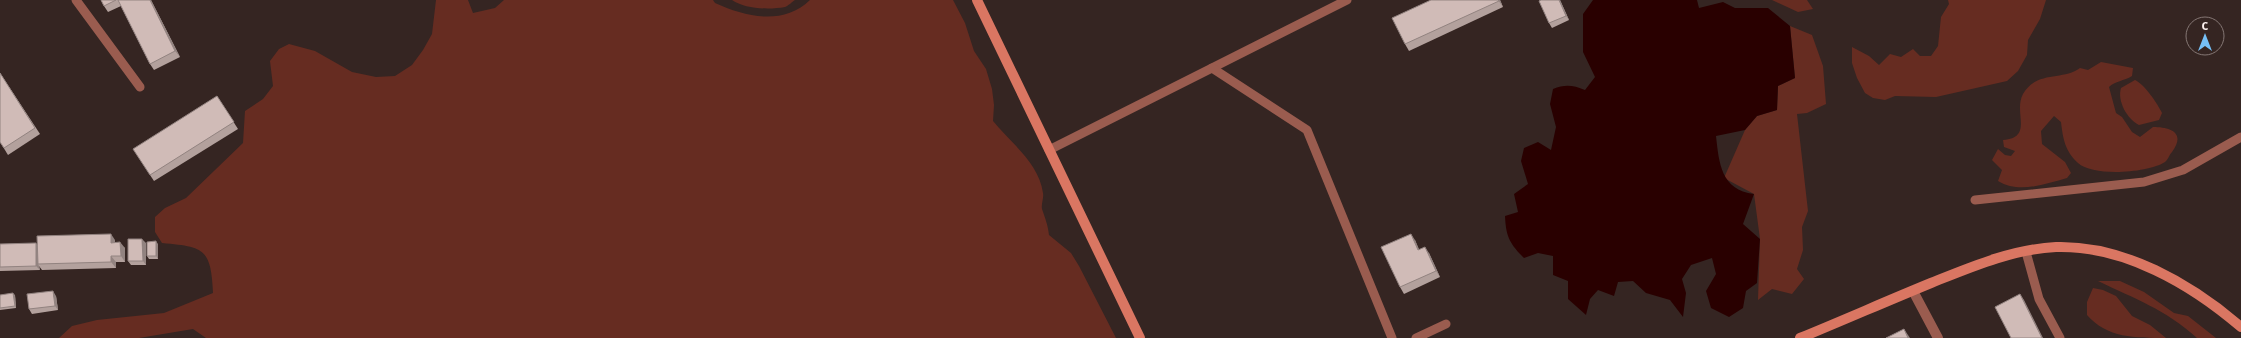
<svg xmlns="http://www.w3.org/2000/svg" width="2241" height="338" font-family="'Fira Sans',sans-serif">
	<rect width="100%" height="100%" fill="#352522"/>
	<g fill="#662c21">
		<path d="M436,0H468L473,13L495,8L504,0H713L715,3C746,17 783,26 810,0H953L965,23L974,51L986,69L992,89L994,105L993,121C1011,143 1039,163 1043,193C1044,198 1041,204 1042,209C1045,218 1048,225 1049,235L1071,253L1079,266L1116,338H206L193,329L139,338H59L72,326L97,320L164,313L213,293C211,247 203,247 162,243L155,232V217L165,208L186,198L243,143L245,111L263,99L273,86L270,61L279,49L289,44L315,51L352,72L376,77L395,76L412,65L423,50L432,34Z"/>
		<path d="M732,0H795C792,2 788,6 785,7C769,10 745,9 732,0Z"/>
		<polygon points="1772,0 1807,0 1813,9 1798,12"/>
		<polygon points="1948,0 2046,0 2040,19 2028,40 2027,55 2018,71 2007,81 1936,97 1895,96 1885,100 1873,98 1865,93 1857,78 1852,63 1852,47 1869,56 1879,65 1890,54 1901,57 1913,49 1920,56 1931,56 1938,46 1941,17 1949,4"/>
		<polygon points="1790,26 1812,35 1823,66 1826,104 1807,113 1797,114 1808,211 1802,227 1803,250 1797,269 1804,279 1792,294 1772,289 1758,300 1760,239 1754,194 1724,178 1745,130 1757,116 1777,110 1778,86 1795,78"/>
		<path d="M2101,62L2133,68L2132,76C2124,81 2115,81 2109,87L2116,113L2122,117L2132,132L2140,137L2153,127C2171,127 2186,133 2172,152C2169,155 2168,160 2165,162C2148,173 2093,177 2078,163C2065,151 2063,139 2061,122L2054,116L2041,131L2042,144L2065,162L2071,173L2067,178C2045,184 2019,194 1998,181L2002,170L1992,160L1998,149L2005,155L2011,156L2015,151L2004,147L2003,140C2034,138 2013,112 2023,94C2037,70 2063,81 2080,68L2088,70Z"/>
		<path d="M2135,80C2145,85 2157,103 2162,113L2159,120L2139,125C2127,119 2117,101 2121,88Z"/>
		<path d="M2098,281H2120L2144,292L2174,313L2188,316L2216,338H2197C2165,309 2135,299 2098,281Z"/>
		<path d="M2093,288L2103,290L2116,296L2132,316L2150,325L2166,338C2135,338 2107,338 2087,315V302Z"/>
	</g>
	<path fill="#290000" d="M1593,0H1697L1699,8L1723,2L1735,8H1768L1790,26L1795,78L1778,86L1777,110L1757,116L1745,130L1716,136C1719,163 1721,190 1754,194L1743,224L1760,239L1757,283L1746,291L1743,308L1729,317L1711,308L1706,291L1716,274L1712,258L1691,265L1682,279L1686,293L1683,317L1670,300L1646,293L1633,281L1618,282L1614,296L1598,290L1590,299L1586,315L1568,299V281L1553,275V256L1538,253L1524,258C1509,243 1506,236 1505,216L1518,212L1514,194L1528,184L1521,161L1524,148L1538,142L1551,150L1556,127L1550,104L1553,89C1565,84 1573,85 1585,90L1595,77L1583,52V14Z"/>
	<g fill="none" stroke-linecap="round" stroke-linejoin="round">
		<g stroke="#9a5c4f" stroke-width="9">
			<polyline points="76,0 140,87"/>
			<polyline points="1212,68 1347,0"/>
			<polyline points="1049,150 1212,68 1307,130 1392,338"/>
			<polyline points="1975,200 2144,182 2183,170 2241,137"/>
			<polyline points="2026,252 2039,299 2060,338"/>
			<polyline points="1416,338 1446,324"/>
		</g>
		<polyline stroke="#9a5c4f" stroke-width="10" points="1913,291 1938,338"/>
		<g stroke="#da7662" stroke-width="10">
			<polyline points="977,0 1140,338"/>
			<path d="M1800,338C1844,320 1887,301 1931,283C1971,267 2013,249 2056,247C2124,245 2191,284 2241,327"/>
		</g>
	</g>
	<g fill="#b3a19d">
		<polygon points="101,0 151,0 180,57 154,70 150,64 121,6 108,12 104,6"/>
		<polygon points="1431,0 1500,0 1503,7 1409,51 1405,44"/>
		<polygon points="1541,0 1560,0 1569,20 1552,28 1549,23"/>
		<polygon points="0,73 40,134 8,155 0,142"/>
		<polygon points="217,96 238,129 154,181 150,175"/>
		<polygon points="115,240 115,242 125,248 125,262 116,262 116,268 42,270 39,266 40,270 0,271 0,244 37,245"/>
		<polygon points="1415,240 1419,250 1429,253 1440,277 1404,294 1400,287"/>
		<polygon points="146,243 146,265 131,265 128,261"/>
		<polygon points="158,244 158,259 149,259 147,256"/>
		<polygon points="0,295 15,295 16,308 0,310"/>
		<polygon points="56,296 58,310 32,314 29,309"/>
	</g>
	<g fill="#928380">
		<polygon points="150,0 151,0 180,57 175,51"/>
		<polygon points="1498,0 1500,0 1503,7"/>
		<polygon points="1559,0 1560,0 1569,20 1566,16"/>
		<polygon points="111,234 115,240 115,249 111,243"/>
		<polygon points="1411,234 1415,240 1422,256 1418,250"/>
		<polygon points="142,239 146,243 146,265 143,261"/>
		<polygon points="156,241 158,244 158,259 156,256"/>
		<polygon points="120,242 125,248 125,262 121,256"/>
		<polygon points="36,243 39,247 38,264 39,266 40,270 36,266"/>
		<polygon points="1425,247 1429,253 1440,277 1436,271"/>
		<polygon points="111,256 116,262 116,268 111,262"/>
		<polygon points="53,291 56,296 58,310 55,306"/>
		<polygon points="13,293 15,295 16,308 15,306"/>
		<polygon points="2020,294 2024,300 2043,338 2042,338"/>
		<polygon points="1904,329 1910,338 1908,338"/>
	</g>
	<g fill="#d0bbb7" stroke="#928380">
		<polygon points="101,0 116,0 104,6"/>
		<polygon points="118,0 150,0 175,51 150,64"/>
		<polygon points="1431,0 1498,0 1499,1 1405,44 1392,18"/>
		<polygon points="1541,0 1559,0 1566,16 1549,23 1539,1"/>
		<polygon points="0,73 35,128 4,148 0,142"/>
		<polygon points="217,96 234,122 150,175 133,149"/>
		<polygon points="111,234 111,243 120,242 121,256 111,256 111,262 38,264 37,236"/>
		<polygon points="1411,234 1418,250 1425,247 1436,271 1400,287 1381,247"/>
		<polygon points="128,239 142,239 143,261 128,261"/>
		<polygon points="156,241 156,256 147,256 147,242"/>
		<polygon points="36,243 36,266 0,267 0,244"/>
		<polygon points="53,291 55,306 29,309 27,294"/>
		<polygon points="13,293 15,306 0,308 0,295"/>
		<polygon points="2020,294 2042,338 2011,338 1995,307"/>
		<polygon points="1904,329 1908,338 1886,338"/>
	</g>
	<g transform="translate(2205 36)"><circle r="19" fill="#352522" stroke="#857774"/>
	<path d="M0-3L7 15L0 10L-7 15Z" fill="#76c0f7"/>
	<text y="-6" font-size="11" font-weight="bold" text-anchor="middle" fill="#fcf1ef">С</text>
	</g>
</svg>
